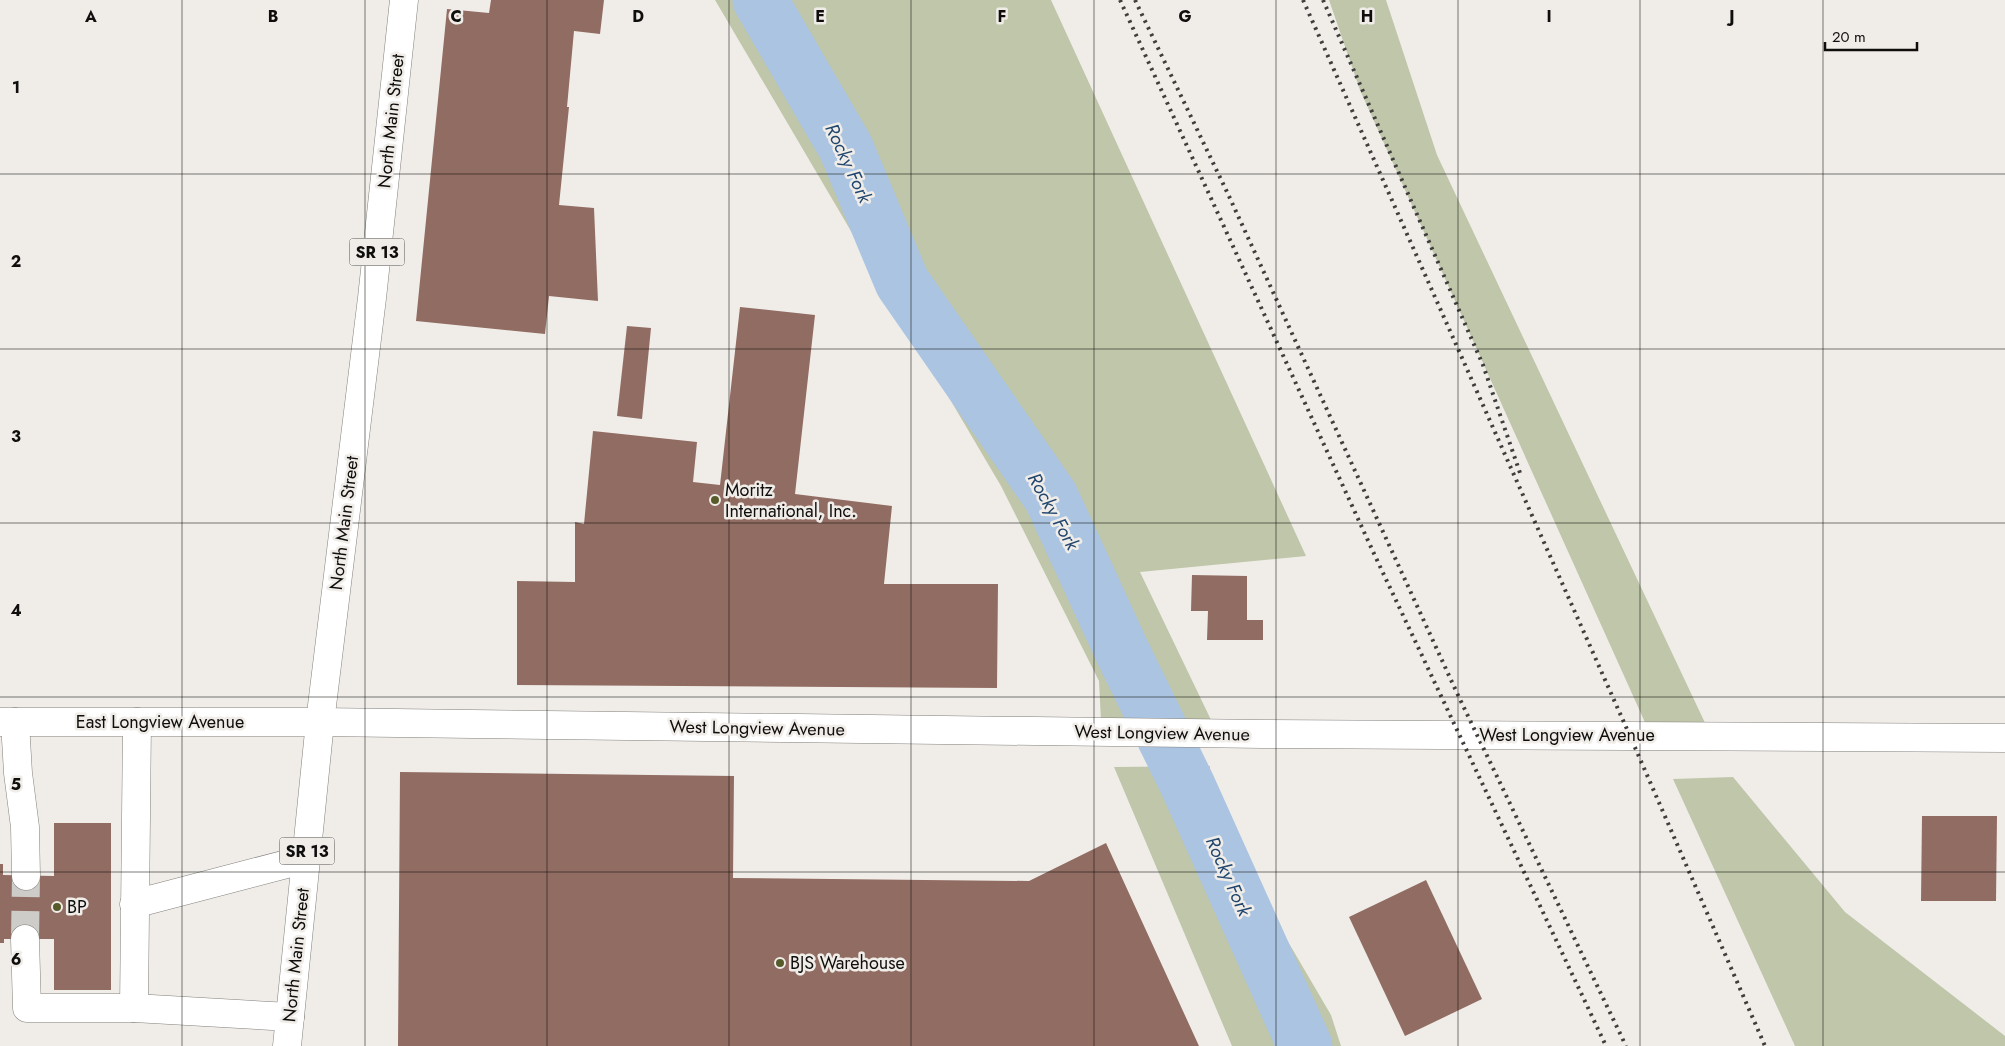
<svg xmlns="http://www.w3.org/2000/svg" width="2005" height="1046" font-family="Jost,sans-serif">
	<rect width="100%" height="100%" fill="#f0ede9"/>
	<g fill="#bfc6a9">
		<polygon points="715,0 1051,0 1306,556 1140,572 1212,722 1101,721 1099,681 1001,486"/>
		<polygon points="1329,0 1386,0 1437,155 1706,725 1648,729 1360,90"/>
		<polygon points="1210,766 1210,797 1230,843 1331,1015 1341,1046 1232,1046 1114,767"/>
		<polygon points="1733,777 1845,912 2005,1036 2005,1046 1795,1046 1673,779"/>
	</g>
	<g fill="none" stroke-linecap="round" stroke-linejoin="round">
		<polyline stroke="#aac4e1" stroke-width="55" points="760,0 846,148 902,282 1051,497 1122,651 1188,786 1305,1046"/>
	</g>
	<g fill="#916c62">
		<polygon points="491,0 604,0 600,34 574,31 567,107 569,107 559,205 594,208 598,301 549,296 545,334 416,321 447,9 489,13"/>
		<polygon points="740,307 815,315 795,494 892,506 884,584 998,584 997,688 517,685 517,581 575,582 575,522 584,524 593,431 697,442 693,482 720,485"/>
		<polygon points="627,326 651,328 642,419 617,416"/>
		<polygon points="1192,575 1247,576 1247,620 1263,620 1263,640 1207,640 1208,611 1191,611"/>
		<polygon points="400,772 734,776 733,878 1029,881 1106,843 1199,1046 398,1046"/>
		<polygon points="1922,816 1997,816 1996,901 1921,901"/>
		<polygon points="54,823 111,823 111,990 54,990 54,939 4,939 4,943 0,943 0,864 3,864 3,875 54,876"/>
		<polygon points="1426,880 1482,999 1405,1036 1349,917"/>
	</g>
	<g fill="none" stroke-linecap="round" stroke-linejoin="round">
		<polyline stroke="#ceccc8" stroke-width="28" stroke-dasharray="28 14" stroke-linecap="butt" points="25,939 26,876"/>
		<g stroke="#83807c" stroke-width="29">
			<g id="minor">
				<polyline points="15,722 18,773 25,827 26,876"/>
				<polyline points="320,722 1263,734 2005,738"/>
				<polyline points="134,904 306,859"/>
				<polyline points="25,939 27,1008 134,1008 290,1017"/>
				<polyline points="134,1008 137,722"/>
			</g>
		</g>
		<g stroke="#83807c" stroke-width="29">
			<polyline id="major" points="0,722 320,722"/>
		</g>
		<g stroke="#83807c" stroke-width="29">
			<polyline id="highway" points="287,1046 320,722 372,298 404,0"/>
		</g>
		<use href="#minor" stroke="#fff" stroke-width="28"/>
		<use href="#major" stroke="#fff" stroke-width="28"/>
		<use href="#highway" stroke="#fff" stroke-width="28"/>
		<g stroke="#3f3e3c" stroke-width="4" stroke-dasharray="2.5 5" stroke-linecap="butt">
			<polyline points="1120,0 1376,558 1606,1046"/>
			<polyline points="1135,0 1228,194 1457,693 1626,1046"/>
			<polyline points="1303,0 1630,736 1765,1046"/>
			<polyline points="1323,0 1483,365 1520,473"/>
		</g>
	</g>
	<path fill="none" stroke="#0f0e0d" stroke-width="1" stroke-opacity="0.55" d="M182,0V1046M365,0V1046M547,0V1046M729,0V1046M911,0V1046M1094,0V1046M1276,0V1046M1458,0V1046M1640,0V1046M1823,0V1046M0,174H2005M0,349H2005M0,523H2005M0,697H2005M0,872H2005"/>
	<g fill="#575b29" stroke="#f0ede9" stroke-width="2">
		<circle cx="715" cy="500" r="5"/>
		<circle cx="57" cy="907" r="5"/>
		<circle cx="780" cy="963" r="5"/>
	</g>
	<g text-anchor="middle" stroke-width="5" stroke-linejoin="round" paint-order="stroke">
		<g fill="#f0ede9" stroke="#52514f" stroke-width="1">
			<rect x="349.5" y="238.5" width="55" height="27" rx="4"/>
			<rect x="279.5" y="837.5" width="55" height="27" rx="4"/>
		</g>
		<g font-size="16" font-weight="bold" fill="#0f0e0d">
			<text x="377" y="258">SR 13</text>
			<text x="307" y="857">SR 13</text>
		</g>
		<g font-size="18" fill="#0f0e0d" stroke="#f0ede9">
			<text transform="translate(391 121) rotate(-84)" y="6">North Main Street</text>
			<text transform="translate(344 523) rotate(-83)" y="6">North Main Street</text>
			<text x="160" y="728">East Longview Avenue</text>
			<text transform="translate(757 728) rotate(1)" y="6">West Longview Avenue</text>
			<text transform="translate(1162 733) rotate(1)" y="6">West Longview Avenue</text>
			<text x="1567" y="741">West Longview Avenue</text>
			<text transform="translate(296 955) rotate(-84)" y="6">North Main Street</text>
		</g>
		<g font-size="18" fill="#0f0e0d" stroke="#f0ede9" text-anchor="start">
			<text x="725" y="496">Moritz<tspan x="725" dy="21">International, Inc.</tspan></text>
			<text x="67" y="913">BP</text>
			<text x="790" y="969">BJS Warehouse</text>
		</g>
		<g font-size="19" font-style="italic" fill="#21466e" stroke="#f0ede9">
			<text transform="translate(849 163) rotate(65)" y="7">Rocky Fork</text>
			<text transform="translate(1054 511) rotate(61)" y="7">Rocky Fork</text>
			<text transform="translate(1229 876) rotate(66)" y="7">Rocky Fork</text>
		</g>
	</g>
	<g font-size="16" text-anchor="middle" font-weight="bold" fill="#0f0e0d" stroke="#f0ede9" stroke-width="5" stroke-linejoin="round" paint-order="stroke">
		<text x="91" y="22">A</text>
		<text x="273" y="22">B</text>
		<text x="456" y="22">C</text>
		<text x="638" y="22">D</text>
		<text x="820" y="22">E</text>
		<text x="1002" y="22">F</text>
		<text x="1185" y="22">G</text>
		<text x="1367" y="22">H</text>
		<text x="1549" y="22">I</text>
		<text x="1732" y="22">J</text>
		<text x="16" y="93">1</text>
		<text x="16" y="267">2</text>
		<text x="16" y="442">3</text>
		<text x="16" y="616">4</text>
		<text x="16" y="790">5</text>
		<text x="16" y="965">6</text>
	</g>
	<path d="M1825 42v8h92v-8" fill="none" stroke="#0f0e0d" stroke-width="2.5"/>
	<text x="1832" y="42" font-size="15" fill="#0f0e0d" stroke="#f0ede9" stroke-width="4" paint-order="stroke">20 m</text>
</svg>
